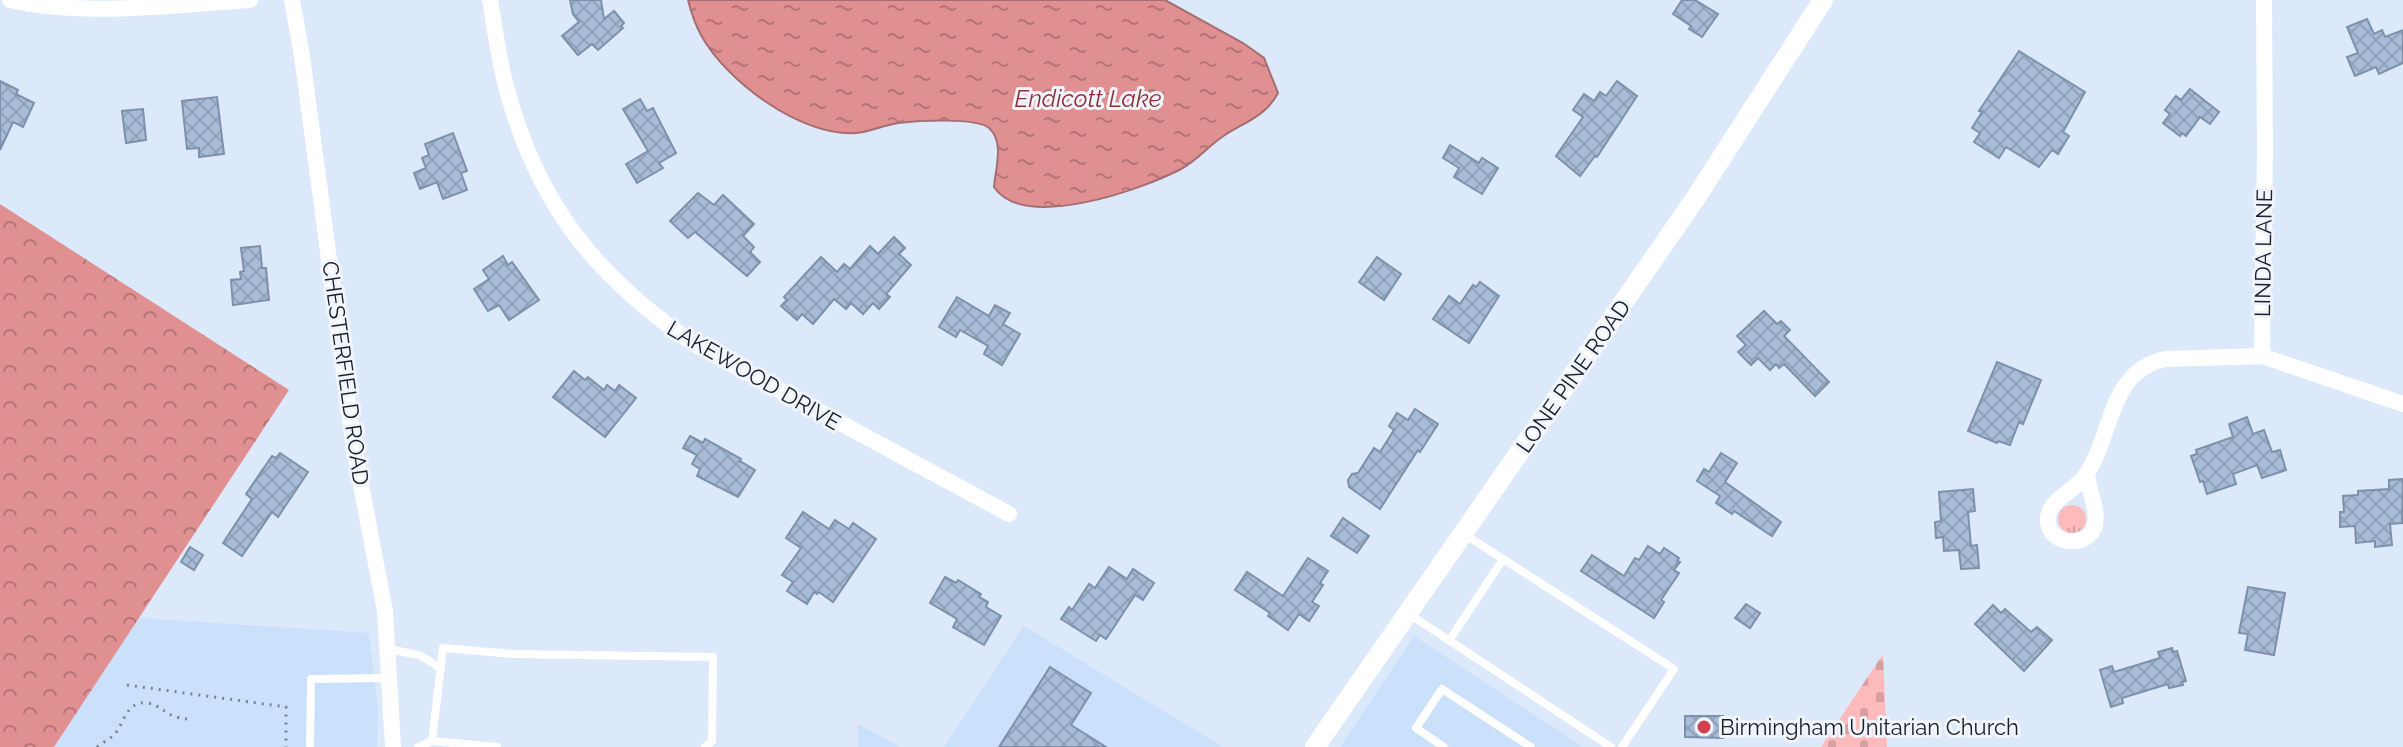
<svg xmlns="http://www.w3.org/2000/svg" width="2403" height="747" font-family="Raleway,sans-serif">
	<defs>
		<pattern id="grass-tufts" width="24" height="20" patternUnits="userSpaceOnUse" patternTransform="scale(2)"><rect width="24" height="20" fill="#fcbaba"/><path d="M3 7l-1-3M5 7V3M7 7l1-3M15 17l-1-3M17 17v-4M19 17l1-3" fill="none" stroke="#d7a0a0"/></pattern>
		<pattern id="forest-crowns" width="20" height="18" patternUnits="userSpaceOnUse" patternTransform="scale(2)"><rect width="20" height="18" fill="#e19091"/><path d="M2 6a3 3 0 1 1 6 0M12 15a3 3 0 1 1 6 0" fill="none" stroke="#b57577"/></pattern>
		<pattern id="cemetery-stones" width="16" height="16" patternUnits="userSpaceOnUse" patternTransform="scale(2)"><rect width="16" height="16" fill="#fcbaba"/><path d="M2 7V4a2 2 0 0 1 4 0v3zM10 15v-3a2 2 0 0 1 4 0v3z" fill="#d7a0a0"/></pattern>
		<pattern id="water-ripples" width="26" height="14" patternUnits="userSpaceOnUse" patternTransform="scale(2)"><rect width="26" height="14" fill="#e19091"/><path d="M2 4q2-2 4 0t4 0M15 11q2-2 4 0t4 0" fill="none" stroke="#b57577"/></pattern>
		<pattern id="building-cross-hatch" width="8" height="8" patternUnits="userSpaceOnUse" patternTransform="scale(2)"><rect width="8" height="8" fill="#a7bdd7"/><path d="M0 0l8 8M0 8l8-8" fill="none" stroke="#8fa2b9"/></pattern>
	</defs>
	<rect width="100%" height="100%" fill="#dbe9fa"/>
	<g fill="#cae0fb">
		<polygon points="139,618 369,633 378,711 377,747 54,747"/>
		<polygon points="1024,626 1223,747 944,747"/>
		<polygon points="1414,636 1583,747 1340,747"/>
		<polygon points="858,724 900,747 858,747"/>
	</g>
	<circle fill="url(#grass-tufts)" cx="2072" cy="519" r="14"/>
	<polygon fill="url(#forest-crowns)" points="0,204 289,390 54,747 0,747"/>
	<polygon fill="url(#cemetery-stones)" points="1883,654 1887,747 1821,747"/>
	<path fill="url(#water-ripples)" stroke="#a56e72" stroke-width="2" d="M688,0H1165L1243,43L1264,58L1278,93C1266,116 1245,122 1225,135C1209,145 1198,160 1181,169C1143,189 1024,232 994,187C995,170 1005,142 989,128C976,117 916,121 898,123C884,125 870,132 856,133C801,137 726,81 701,35C695,24 691,12 688,0Z"/>
	<g fill="url(#building-cross-hatch)" stroke="#7d91aa" stroke-width="2">
		<polygon points="570,0 601,0 604,19 614,11 624,23 621,26 623,28 598,50 592,44 578,55 562,36 579,22 573,14"/>
		<polygon points="1682,0 1695,0 1718,14 1702,37 1689,29 1691,26 1673,14"/>
		<polygon points="2367,19 2374,34 2382,30 2385,37 2403,30 2403,63 2379,74 2376,67 2355,76 2347,57 2358,53 2347,27"/>
		<polygon points="2019,51 2085,92 2063,132 2069,136 2058,154 2052,150 2039,167 2006,147 1999,158 1974,142 1980,133 1972,128 1982,112 1979,111"/>
		<polygon points="0,81 18,90 16,94 34,103 23,127 13,122 0,150"/>
		<polygon points="1617,81 1637,96 1597,157 1595,156 1580,176 1556,156 1583,117 1573,110 1584,94 1594,101 1600,92 1606,96"/>
		<polygon points="2190,89 2219,112 2210,124 2200,117 2186,136 2182,133 2180,136 2163,123 2170,114 2165,110 2176,96 2181,100"/>
		<polygon points="217,97 224,154 199,157 199,148 187,149 182,101"/>
		<polygon points="640,99 647,111 653,108 676,153 659,163 663,168 637,183 626,164 648,151 623,109"/>
		<polygon points="143,109 146,140 126,143 122,111"/>
		<polygon points="453,133 467,171 461,173 467,190 443,199 437,182 420,189 414,173 426,168 422,158 429,155 425,144"/>
		<polygon points="1450,145 1479,163 1482,158 1498,168 1482,194 1454,177 1459,168 1443,158"/>
		<polygon points="698,193 714,205 723,195 754,224 743,236 754,247 750,252 760,262 747,276 695,232 688,238 670,221"/>
		<polygon points="894,237 905,248 899,254 911,265 886,294 890,297 879,309 873,303 863,314 851,303 846,309 834,299 813,324 802,314 797,320 781,306 787,300 784,297 821,257 837,272 844,264 850,269 870,246 878,254"/>
		<polygon points="260,246 262,268 266,268 269,300 233,305 231,280 241,279 240,272 244,271 241,248"/>
		<polygon points="503,256 508,265 512,262 539,300 509,320 499,305 488,311 474,289 489,279 483,270"/>
		<polygon points="1377,257 1401,274 1384,300 1359,282"/>
		<polygon points="1480,282 1499,296 1469,343 1433,319 1449,296 1460,304 1473,285 1476,287"/>
		<polygon points="957,297 989,316 995,305 1010,313 1003,324 1020,334 1002,365 984,354 988,346 960,330 956,337 939,327"/>
		<polygon points="1764,311 1777,324 1781,321 1790,330 1784,336 1829,382 1815,396 1784,364 1779,368 1776,364 1770,370 1758,358 1751,365 1738,352 1746,345 1737,336"/>
		<polygon points="1997,362 2041,380 2023,424 2019,422 2010,445 1998,441 1997,443 1968,431"/>
		<polygon points="574,371 585,380 588,377 604,390 607,385 615,391 619,385 636,398 605,437 553,397"/>
		<polygon points="1415,409 1438,424 1420,452 1418,450 1380,509 1349,487 1348,480 1352,474 1358,473 1374,448 1380,452 1394,430 1389,426 1397,413 1408,420"/>
		<polygon points="2247,417 2253,434 2264,430 2272,452 2280,450 2286,470 2262,478 2257,465 2233,474 2236,484 2207,494 2203,481 2200,482 2191,456 2197,454 2196,450 2233,437 2229,424"/>
		<polygon points="690,436 703,443 705,439 741,459 740,461 755,470 738,497 697,476 700,469 692,464 697,455 683,448"/>
		<polygon points="280,453 308,472 278,517 272,512 242,556 223,543 252,499 246,494 272,456 276,458"/>
		<polygon points="1721,453 1737,463 1725,482 1781,522 1772,536 1734,511 1732,514 1716,503 1720,496 1697,481 1704,469 1709,472"/>
		<polygon points="2403,479 2402,523 2390,524 2392,545 2375,547 2375,541 2356,543 2355,526 2340,527 2340,512 2344,512 2343,496 2358,495 2358,491 2389,489 2389,480"/>
		<polygon points="1973,489 1975,511 1968,512 1971,546 1977,545 1979,568 1961,569 1959,550 1944,551 1943,537 1936,538 1935,522 1941,521 1939,492"/>
		<polygon points="803,512 829,529 835,520 849,529 853,523 876,539 833,602 819,592 817,594 814,592 807,604 787,591 793,582 782,575 801,548 786,538"/>
		<polygon points="1343,518 1369,536 1357,553 1331,536"/>
		<polygon points="1648,546 1660,554 1664,548 1679,558 1677,561 1680,562 1674,570 1679,573 1661,600 1664,602 1654,618 1581,571 1592,555 1624,576 1635,558 1639,560"/>
		<polygon points="190,547 203,555 194,570 181,562"/>
		<polygon points="1308,558 1328,571 1320,583 1323,585 1312,602 1319,606 1309,621 1299,614 1288,630 1268,616 1270,613 1235,590 1247,572 1283,596"/>
		<polygon points="1109,567 1127,579 1133,569 1154,583 1143,600 1135,595 1106,639 1100,635 1096,641 1061,619 1069,607 1072,610 1089,584 1095,588"/>
		<polygon points="945,577 956,583 958,580 981,594 979,597 988,602 986,607 1001,616 984,645 953,627 957,619 930,603"/>
		<polygon points="2248,587 2285,593 2274,655 2245,650 2248,634 2239,633"/>
		<polygon points="1746,604 1760,613 1750,628 1735,618"/>
		<polygon points="1993,605 2001,613 2005,609 2031,632 2037,627 2052,640 2024,671 1975,624"/>
		<polygon points="2172,648 2173,652 2177,651 2186,681 2182,682 2183,685 2169,688 2168,684 2122,698 2123,703 2111,707 2100,670 2112,666 2114,672 2160,658 2158,652"/>
		<polygon points="1050,667 1091,693 1071,725 1106,747 999,747"/>
		<polygon points="1685,716 1723,716 1723,738 1685,737"/>
	</g>
	<g fill="none" stroke-linecap="round" stroke-linejoin="round">
		<g stroke="#798391" stroke-width="3" stroke-dasharray="2 6" stroke-linecap="butt">
			<polyline points="127,685 286,707 286,747"/>
			<path d="M97,747C102,743 108,740 113,736C124,726 125,700 148,703C164,706 165,718 189,719"/>
		</g>
		<g stroke="#fff" stroke-width="8">
			<polyline points="1464,534 1674,669 1622,747"/>
			<polyline points="1409,614 1611,747"/>
			<polyline points="1449,641 1503,559"/>
			<polyline points="388,649 419,655 441,668"/>
			<polyline points="432,741 443,648 514,654 713,657 712,741 705,747"/>
			<polyline points="310,747 311,679 389,678"/>
			<polyline points="418,747 432,741 497,747"/>
			<polyline points="1444,747 1416,728 1442,689 1531,747"/>
		</g>
		<g stroke="#fff" stroke-width="16">
			<path d="M10,0C85,17 174,5 250,0"/>
			<polyline points="292,0 302,56 354,448 385,611 393,747"/>
			<path d="M490,0C495,30 499,61 507,90C538,206 597,277 694,344L1009,514"/>
			<polyline points="2262,356 2265,151 2264,0"/>
			<path d="M2087,474C2088,491 2100,512 2094,528C2086,548 2050,545 2048,522C2046,500 2074,492 2085,476C2114,435 2107,372 2165,359L2262,356L2403,404"/>
		</g>
		<polyline stroke="#fff" stroke-width="20" points="1315,747 1695,199 1823,0"/>
	</g>
	<circle fill="#d1404f" stroke="#f1f5fb" stroke-width="3" cx="1704" cy="727" r="8"/>
	<g text-anchor="middle" stroke-width="6" stroke-linejoin="round" paint-order="stroke">
		<g font-size="22" fill="#18202a" stroke="#f1f5fb">
			<text transform="translate(2263 253) rotate(-89)" y="8">LINDA LANE</text>
			<text transform="translate(346 373) rotate(82)" y="8">CHESTERFIELD ROAD</text>
			<text transform="translate(754 375) rotate(30)" y="8">LAKEWOOD DRIVE</text>
			<text transform="translate(1573 376) rotate(-55)" y="8">LONE PINE ROAD</text>
		</g>
		<g font-size="22" fill="#18202a" stroke="#f1f5fb" text-anchor="start">
			<text x="1720" y="735">Birmingham Unitarian Church</text>
		</g>
		<g font-size="24" font-style="italic" fill="#8e2f37" stroke="#f1f5fb">
			<text x="1088" y="107">Endicott Lake</text>
		</g>
	</g>
</svg>
